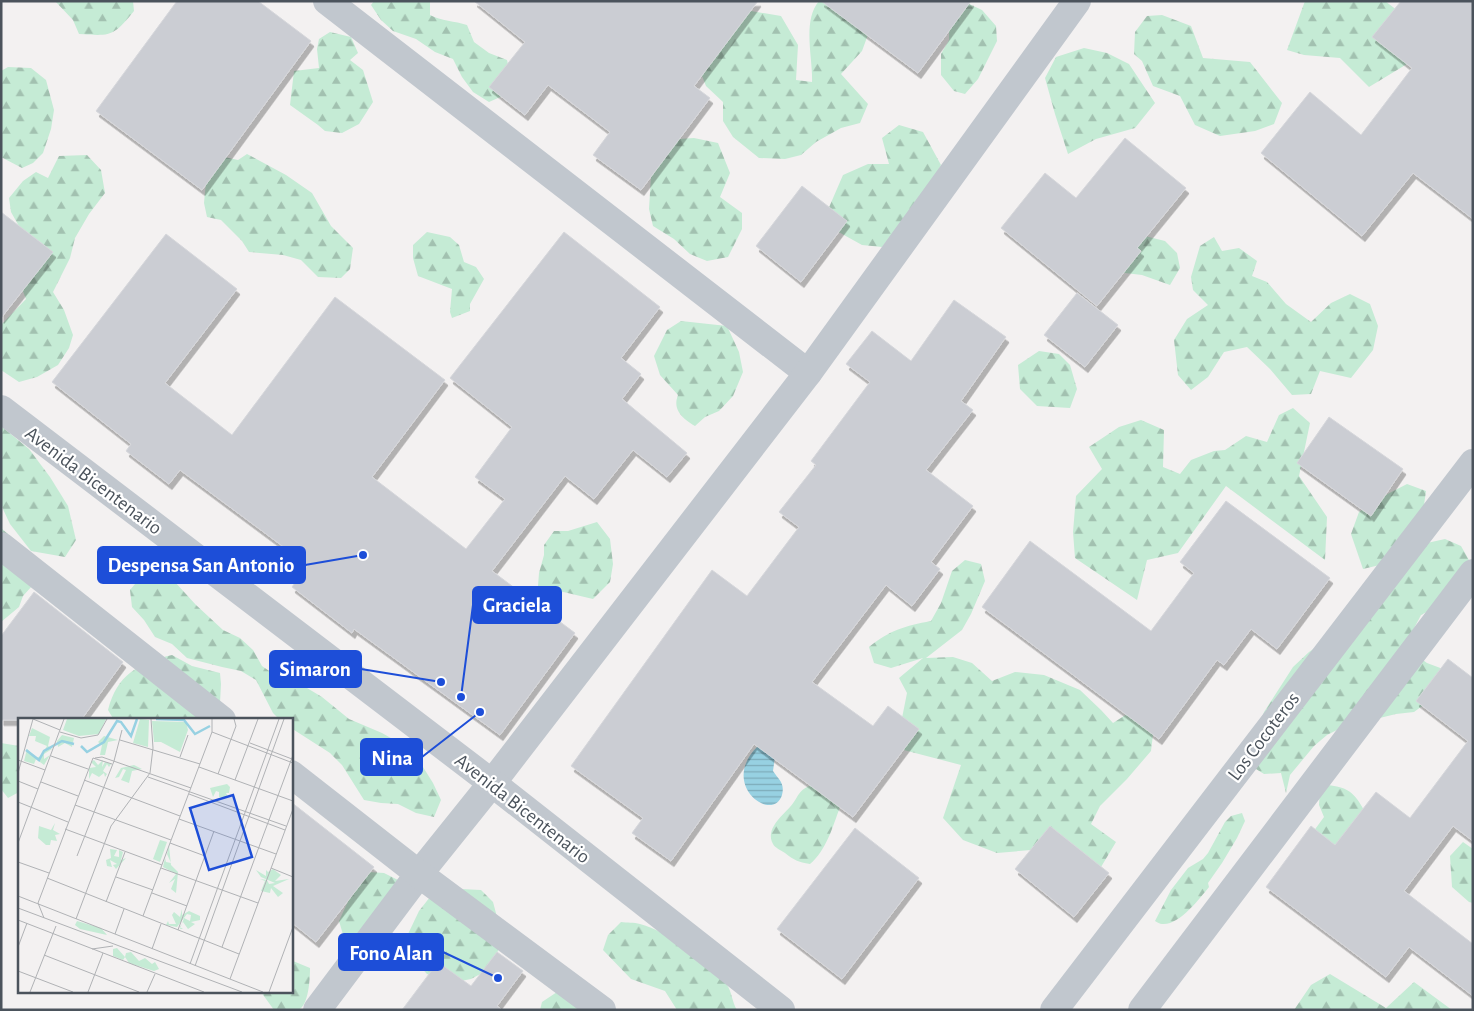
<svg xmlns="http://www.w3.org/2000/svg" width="1474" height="1011" font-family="'Alegreya Sans',sans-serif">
	<defs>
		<pattern id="forest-firs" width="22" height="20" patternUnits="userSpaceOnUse" patternTransform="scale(1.25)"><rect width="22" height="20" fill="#c5ebd5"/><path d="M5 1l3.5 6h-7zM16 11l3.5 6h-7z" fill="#a2c1b0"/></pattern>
		<pattern id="water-rules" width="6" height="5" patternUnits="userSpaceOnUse" patternTransform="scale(1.25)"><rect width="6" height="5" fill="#97d1e2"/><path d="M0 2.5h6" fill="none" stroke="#7dacba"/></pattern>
		<filter id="shadow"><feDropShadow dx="3" dy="5.5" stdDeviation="0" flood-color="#0004"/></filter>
	</defs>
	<rect width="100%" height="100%" fill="#f3f1f1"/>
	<g fill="url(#forest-firs)">
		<path d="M55,1H133L134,11C113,37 111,36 79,34L73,20Z"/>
		<path d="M374,1H430V15C441,21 455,21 467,25L474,42L489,53L507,60L512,83L507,94L489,102L473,92L462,77L453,59L435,52L416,39L393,31L381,20L371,5Z"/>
		<path d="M819,1H860L873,21L862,51L841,74L868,104L860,123L841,128L816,142L801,155L785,159L759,158L733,137L723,121V102L706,86L700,71L721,25L751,11L781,16L798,45L796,80L812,82C813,58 802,21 819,1Z"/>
		<polygon points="1305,1 1385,1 1402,14 1407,64 1369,87 1340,58 1304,55 1287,50"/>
		<polygon points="967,3 982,10 996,26 997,41 978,79 965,94 954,91 941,75 941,54 949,40 949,18"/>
		<polygon points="1162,15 1191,26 1203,58 1250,62 1282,103 1274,124 1255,131 1220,136 1195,125 1180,96 1153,86 1142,61 1134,54 1135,32 1147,16"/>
		<polygon points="330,32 351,37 358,53 350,60 363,70 373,102 359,124 342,133 325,131 318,125 290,105 294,71 319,68 317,49 319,39"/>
		<polygon points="1084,48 1107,53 1129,64 1155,103 1135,128 1096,139 1068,154 1055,114 1045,78 1056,57"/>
		<polygon points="8,67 31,68 46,80 54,110 51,129 43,153 33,163 22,168 1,157 1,71"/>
		<polygon points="899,125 923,132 941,165 925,194 882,247 862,245 835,230 827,212 843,175 868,164 889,164 882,138"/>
		<polygon points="694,138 718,143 730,173 720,197 742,213 742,229 728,257 707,261 690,254 674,239 653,226 649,209 651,176 678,139"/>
		<polygon points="247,154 286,175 312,193 331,226 353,248 350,269 341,278 318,277 301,260 283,255 249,252 242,241 221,220 207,217 204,203 207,171 220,156 238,160"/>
		<polygon points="87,155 101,170 105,193 89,214 75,238 70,258 53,292 64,310 73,335 69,348 58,365 37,377 19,382 1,370 1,325 26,299 19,281 25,237 11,212 9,198 23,181 36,172 48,178 59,156"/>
		<polygon points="427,232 450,237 459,245 464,262 476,267 484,279 470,304 470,311 452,318 450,312 452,289 418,276 413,258 413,245"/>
		<polygon points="1145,236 1165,241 1177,253 1180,268 1170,285 1142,275 1108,271"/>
		<polygon points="1214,237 1222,251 1239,248 1257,261 1252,276 1267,282 1286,304 1311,322 1331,303 1350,294 1370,304 1378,326 1373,350 1351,378 1320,371 1311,394 1292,395 1270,369 1247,347 1224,352 1208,377 1191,390 1178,375 1174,340 1187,319 1208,305 1193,290 1191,277 1200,246"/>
		<path d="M681,321L727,326L739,352L743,372L733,396L719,411L705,417L695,426C683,419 672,410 678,395L660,375L654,356L667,330Z"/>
		<polygon points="1039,351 1059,354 1070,365 1077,389 1070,408 1037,406 1020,389 1018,365"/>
		<polygon points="1293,408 1310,423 1299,476 1327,517 1325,560 1226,486 1178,553 1147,560 1137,600 1075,558 1073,532 1076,496 1102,469 1089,447 1119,427 1141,420 1164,430 1163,467 1180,474 1191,460 1214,451 1225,450 1246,436 1267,442 1279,415"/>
		<polygon points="1,426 29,449 50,477 68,506 76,540 65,557 31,551 10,524 1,505"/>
		<polygon points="1407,484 1426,491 1422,519 1384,564 1363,569 1351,534 1359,512 1372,502"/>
		<polygon points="597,522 610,539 613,564 610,582 593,599 538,586 539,573 544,555 544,545 554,531 568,531"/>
		<polygon points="1,528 44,565 32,586 23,596 19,607 1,622"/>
		<polygon points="1445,539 1461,546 1470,562 1438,606 1421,615 1411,634 1413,653 1427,663 1443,669 1429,701 1414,712 1396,714 1343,727 1327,735 1314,746 1290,775 1286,793 1281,773 1264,774 1248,764 1257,731 1264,712 1293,667 1309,652 1325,641 1427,543"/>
		<path d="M965,560L981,564L985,581L971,614L962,630L926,658L953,657L972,663L992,681L1015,672L1044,675L1080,690L1101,710L1113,723L1138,707L1155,718L1151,751L1127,779L1100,806L1091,824L1116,842L1101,867L1042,849L997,853L963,840L943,818L961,765L896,748L907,693L899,678L923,658L891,668L874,663L869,647C890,630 905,626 931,621L941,603L952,571Z"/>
		<polygon points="157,575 174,581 196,605 223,630 240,638 253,650 262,666 275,675 291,683 307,688 322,697 349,719 382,733 396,741 423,767 433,783 441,800 434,817 416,813 398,804 381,803 364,800 342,765 330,753 291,728 291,720 280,720 273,713 256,680 241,671 222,667 187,658 172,644 155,637 144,620 132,607 130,590 140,578"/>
		<path d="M172,655L192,666L220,673L221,684L220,703L202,720H114L108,710C117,675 138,663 172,655Z"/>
		<polygon points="1,743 19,746 19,792 8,798 1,789"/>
		<path d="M811,785L840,807C833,826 826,851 810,864C798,862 794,860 785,853C781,850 775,848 773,844C765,829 782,816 790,807C799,797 797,791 811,785Z"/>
		<path d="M1328,785C1355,788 1356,798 1369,818L1343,855L1313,832L1324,817L1319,805L1320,788Z"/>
		<path d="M1242,813L1245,821L1237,838L1222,863L1208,883L1209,887C1200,898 1179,926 1162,924C1160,924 1157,922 1155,921L1171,890L1188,868L1203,859L1208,853L1225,822L1231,816Z"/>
		<polygon points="1463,842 1473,849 1473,903 1469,902 1452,887 1450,856"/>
		<polygon points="369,872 384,873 398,880 351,943 344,938 339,921 350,897"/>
		<polygon points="461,889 481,890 493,902 497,917 500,946 494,960 484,972 471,979 456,982 441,980 427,974 417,963 409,949 408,934 419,911 430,897"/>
		<path d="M621,922C627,923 634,922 640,924C665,930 713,963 727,985C732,992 732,1002 737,1010H677L665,991L631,979L603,950L608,935Z"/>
		<path d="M293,961L310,968C310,978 309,1006 298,1010C293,1011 279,1010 274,1010L261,992H291V962Z"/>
		<polygon points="1330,974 1386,1008 1414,982 1452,1010 1294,1010 1311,985"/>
		<polygon points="560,990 585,1010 540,1010 542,1002"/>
	</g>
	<path fill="url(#water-rules)" d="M758,746L776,749L773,771C779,780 785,783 782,795C773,824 718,785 758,746Z"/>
	<g fill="#cbcdd3" stroke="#d6d7db" filter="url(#shadow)">
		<polygon points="177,1 258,1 311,41 202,190 96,111"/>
		<polygon points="474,1 758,1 694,86 710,98 641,190 593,155 610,132 548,85 525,115 489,87 525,42"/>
		<polygon points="821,1 971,1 918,73"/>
		<polygon points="1401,1 1473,1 1473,219 1413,173 1362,236 1261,153 1310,92 1361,135 1412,68 1372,37"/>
		<polygon points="1125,138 1186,188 1137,248 1141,251 1097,306 1001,228 1045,173 1076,198"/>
		<polygon points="802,186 847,221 801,282 756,246"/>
		<polygon points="1,212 53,252 1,318"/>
		<polygon points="564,232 660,307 621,358 641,374 622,399 687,453 667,477 633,450 594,499 565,476 492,571 575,633 500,735 354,629 352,633 292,587 308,565 180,470 169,484 126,451 131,444 52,382 166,234 237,289 165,383 232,435 335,297 445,380 372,477 466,549 505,499 475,477 512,427 450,378"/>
		<polygon points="1077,293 1118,325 1085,367 1044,335"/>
		<polygon points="954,300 1006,337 961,401 973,410 926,470 973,506 931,562 940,569 912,606 886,585 812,682 873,726 888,706 919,729 853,817 754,744 671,861 632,833 643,818 571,766 712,570 747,596 799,527 779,512 816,465 811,461 870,382 846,364 872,331 911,361"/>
		<polygon points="1329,417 1403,469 1371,516 1297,463"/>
		<polygon points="1226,501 1330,578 1277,649 1251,629 1224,665 1217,660 1159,739 982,607 1030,541 1151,631 1194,573 1180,562"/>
		<polygon points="34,592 123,662 81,720 1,720 1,636"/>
		<polygon points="1448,659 1473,678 1473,841 1453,826 1404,891 1473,944 1473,996 1409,947 1386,977 1266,887 1311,826 1335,845 1376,792 1410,818 1468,741 1416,701"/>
		<polygon points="291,802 374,867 316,942 291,922"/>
		<polygon points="1050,826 1109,873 1074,917 1015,869"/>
		<polygon points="855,828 919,878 842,979 777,929"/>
		<polygon points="497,952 523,971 497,1006 502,1010 402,1010 438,962 471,986"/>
	</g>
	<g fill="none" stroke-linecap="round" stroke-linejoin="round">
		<g stroke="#c1c7ce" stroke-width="28">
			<polyline points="327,1 808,373"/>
			<polyline points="317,1010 419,874 492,783 808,373 1077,1"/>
			<polyline points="1054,1010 1473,463"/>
			<polyline points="1142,1010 1473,573"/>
		</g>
		<g stroke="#c1c7ce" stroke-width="28">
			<polyline points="1,409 492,783 781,1010"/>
			<polyline points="1,546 222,720"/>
			<polyline points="291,774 419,874 602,1010"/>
		</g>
	</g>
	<g text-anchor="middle" stroke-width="4.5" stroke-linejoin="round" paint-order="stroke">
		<g font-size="20" fill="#4b535c" stroke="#fff">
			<text transform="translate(94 480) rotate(37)" y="7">Avenida Bicentenario</text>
			<text transform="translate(1263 736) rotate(-53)" y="7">Los Cocoteros</text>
			<text transform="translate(523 808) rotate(38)" y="7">Avenida Bicentenario</text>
		</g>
	</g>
	<g transform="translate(18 718)">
		<rect width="275" height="275" fill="#f3f1f1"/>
		<path d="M49,1H88L81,16L61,18L45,12ZM122,1L131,2L130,29L115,25ZM134,3L168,4L170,12L162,34L143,24H136ZM142,122L149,124L142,144L135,141Z" fill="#c5ebd5"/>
		<path d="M14,10L32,19L30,28L34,31L26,36V41L32,37L26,47L18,41L16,46L6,43L9,31L18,40L23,38L29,28L17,23L18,18H11ZM44,17L56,20L54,29L47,25L40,29L39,23ZM86,18L100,22L90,24L87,37H82L84,27L80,24ZM76,42L80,47L85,42L84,49L87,44L93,46L91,49L89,46L85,53L89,56L87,59L86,55L81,59L74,55L71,61V50L78,49L73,44ZM116,47L124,51L114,53L111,65L103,62L108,52L105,51L101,59L97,60L103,50ZM209,66L212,69L211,75H208L210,79H201V74L198,73L195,79L192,70ZM37,105L35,112L42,116L37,117L39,123L33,122L32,127H28L20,120L21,108L33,112ZM151,128L153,147L160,154L158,175L153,171L157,161L151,165L158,156L145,149L147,140L148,144L153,145L149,136ZM92,131L99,132L96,138L101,139V132L105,134L103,142L108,140L98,151L95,147L99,146L92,142L94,149L89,148L88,142L93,140ZM255,151L263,157L257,163L271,161L255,168L265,175L260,179L253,170L252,175L243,173L247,163L242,161L249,162L251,166L257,165L243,159L238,152L248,158V152L250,154ZM164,191V197L171,193L182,198V202L173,204L177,206L170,211L165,204L162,209L165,211H162L166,200L172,203L173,197L169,196L159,209L148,207L150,203L151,206H158L154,197L156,194L162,199ZM59,203L83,210L89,217L62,211L57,207ZM99,230L107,239L108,235L113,234L121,243L127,240L134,246L137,244L141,251L136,253L111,245L107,239L105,242L95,238V231Z" fill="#c5ebd5"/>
		<path fill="none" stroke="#97d1e2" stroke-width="2.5" d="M138,1L166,2L177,16L192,8M63,28L69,34L86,24L99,3L103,4L113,18L119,1M8,32L21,42L26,33L44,23L56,26"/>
		<path fill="none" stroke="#b0b2b5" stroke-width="1" d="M15,1L42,12M42,14L63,20L80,17L89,1M194,14L275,45M102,22L182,46M232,25L274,41M33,38L70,51M162,39L170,17M77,40L84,39L173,70M0,42L27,52M181,49L275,83M0,55L15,1M200,56L218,8L216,1M130,59L268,108M66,62L162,98M217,62L240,1M0,63L20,71M23,64L60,78M171,76L267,112M0,84L50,104M57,87L153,122M161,101L258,136M47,111L144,147M0,125L46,1M152,125L194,14V1M59,138L96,43L104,12M0,144L31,155M143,150L240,185M253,150L275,159M98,159L135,172M29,160L221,236M134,175L169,188M0,178L245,274M88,184L107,134M20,185L75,40L94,46M20,185L26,200M0,190L224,274M125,198L152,125L187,138M58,201L93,108L132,55L135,30L133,1M0,202L186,274M160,212L196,113M97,216L106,191M0,229L9,205M204,229L275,37M74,231L95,228M134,231L143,206M26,237L121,274M172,246L261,1M177,248L266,1M0,253L55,274M212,261L275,91M12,274L38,208M70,274L85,235M129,274L137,256M251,274L275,209"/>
		<path fill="#1d4ed8" fill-opacity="0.15" stroke="#1d4ed8" stroke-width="2.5" d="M215,77L234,139L191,152L172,90Z"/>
		<rect width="275" height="275" fill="none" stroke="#4b535c" stroke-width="2.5"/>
	</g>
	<path fill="none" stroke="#1d4ed8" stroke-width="2" d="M363 555L305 565M461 697L473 605M441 682L361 669M480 712L422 757M498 978L443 952"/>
	<g fill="#1d4ed8" stroke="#fff" stroke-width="2">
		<circle cx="363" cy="555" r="5"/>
		<circle cx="461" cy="697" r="5"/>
		<circle cx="441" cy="682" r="5"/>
		<circle cx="480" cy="712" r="5"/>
		<circle cx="498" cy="978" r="5"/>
	</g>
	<g fill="#1d4ed8" stroke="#1d4ed8" stroke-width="2">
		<rect x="98" y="547" width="207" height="36" rx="5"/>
		<rect x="473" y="587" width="88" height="36" rx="5"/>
		<rect x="270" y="651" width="91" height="36" rx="5"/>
		<rect x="361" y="739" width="61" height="36" rx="5"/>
		<rect x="339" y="934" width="104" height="36" rx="5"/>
	</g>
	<g font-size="21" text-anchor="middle" font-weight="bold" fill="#fff">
		<text x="201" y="572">Despensa San Antonio</text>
		<text x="517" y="612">Graciela</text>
		<text x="315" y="676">Simaron</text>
		<text x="392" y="765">Nina</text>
		<text x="391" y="960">Fono Alan</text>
	</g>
	<rect width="1474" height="1011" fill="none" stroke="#4b535c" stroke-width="5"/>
</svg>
